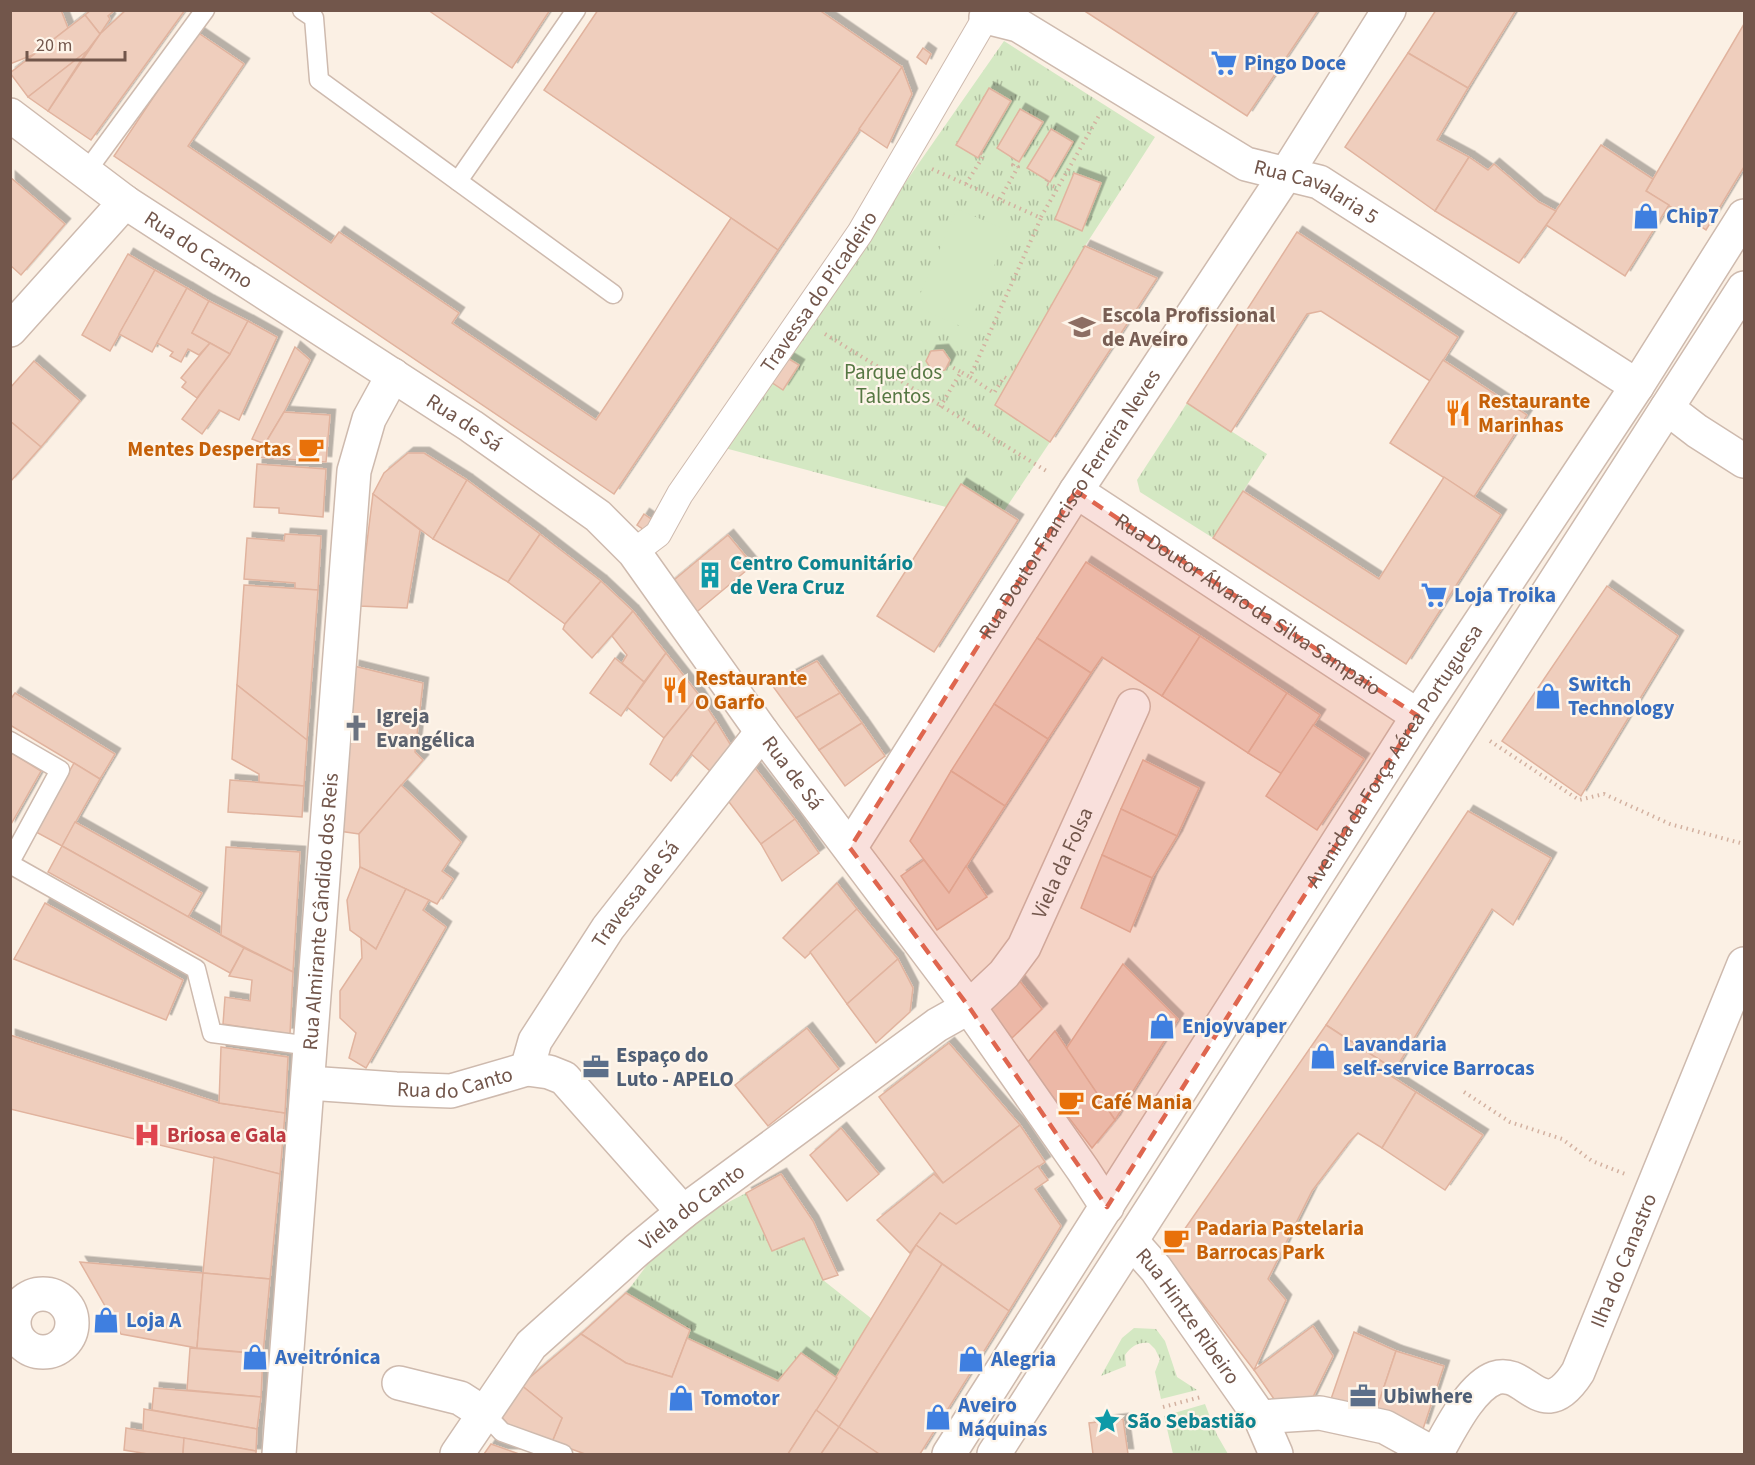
<svg xmlns="http://www.w3.org/2000/svg" width="1755" height="1465" font-family="'Source Sans 3',sans-serif">
	<defs>
		<pattern id="grass-tufts" width="24" height="20" patternUnits="userSpaceOnUse" patternTransform="scale(1.5)"><rect width="24" height="20" fill="#d4e8c3"/><path d="M3 7l-1-3M5 7V3M7 7l1-3M15 17l-1-3M17 17v-4M19 17l1-3" fill="none" stroke="#b0bfa0"/></pattern>
		<filter id="shadow"><feDropShadow dx="5.5" dy="-5.5" stdDeviation="0" flood-color="#0004"/></filter>
	</defs>
	<rect width="100%" height="100%" fill="#fbf0e4"/>
	<g fill="url(#grass-tufts)">
		<polygon points="1004,41 1155,137 1085,246 995,405 1050,442 1004,511 961,484 946,507 721,447"/>
		<polygon points="1187,403 1267,454 1213,538 1140,492 1137,480"/>
		<polygon points="746,1193 772,1251 804,1238 823,1280 872,1319 837,1378 801,1353 778,1381 687,1338 690,1329 626,1293 662,1245 706,1214"/>
		<path d="M1134,1328L1156,1329L1165,1341L1177,1377L1197,1390L1161,1399L1155,1372L1160,1359L1155,1349L1149,1343C1138,1342 1132,1346 1125,1355L1126,1366L1101,1376L1122,1338Z"/>
		<polygon points="1205,1404 1217,1435 1228,1454 1173,1454 1164,1416"/>
	</g>
	<polygon fill="#d4e8c3" points="957,209 1009,231 967,329 915,306"/>
	<g fill="#efcebd" stroke="#e1b39e" stroke-width="1.5" filter="url(#shadow)">
		<polygon points="10,10 61,10 68,28 35,54 10,64"/>
		<polygon points="91,10 115,10 108,16 110,19 100,34 85,15"/>
		<polygon points="126,10 185,10 91,140 48,111 100,34"/>
		<polygon points="428,10 550,10 512,68"/>
		<polygon points="598,10 819,10 902,67 778,250 544,90"/>
		<polygon points="1083,10 1318,10 1247,116"/>
		<polygon points="1436,10 1516,10 1468,88 1408,53"/>
		<polygon points="85,15 100,34 87,51 28,97 10,73"/>
		<polygon points="1744,24 1744,167 1706,230 1646,191"/>
		<polygon points="197,32 244,64 188,146 331,243 339,232 459,313 452,323 596,420 731,218 778,250 614,494 114,156"/>
		<polygon points="923,48 931,54 926,64 917,57"/>
		<polygon points="87,51 48,111 28,97"/>
		<polygon points="1408,53 1468,88 1437,140 1469,157 1435,211 1345,147"/>
		<polygon points="902,67 912,94 887,148 859,129"/>
		<polygon points="989,88 1011,101 978,158 956,145"/>
		<polygon points="1020,109 1043,122 1019,162 997,148"/>
		<polygon points="1051,129 1073,142 1050,182 1027,168"/>
		<polygon points="1601,145 1653,179 1646,191 1669,205 1625,276 1546,225"/>
		<polygon points="1469,157 1488,170 1494,164 1539,202 1556,211 1519,263 1435,211"/>
		<polygon points="1074,173 1101,183 1082,231 1055,219"/>
		<polygon points="10,177 65,224 21,275 10,265"/>
		<polygon points="1297,232 1458,337 1430,381 1321,311 1307,314 1231,432 1187,403"/>
		<polygon points="1085,246 1157,278 1050,442 995,405"/>
		<polygon points="128,254 155,270 110,351 82,335"/>
		<polygon points="155,270 187,288 152,352 119,334"/>
		<polygon points="187,288 209,301 192,333 210,343 199,355 188,349 181,362 170,356 173,352 157,343"/>
		<polygon points="209,301 248,321 230,354 192,333"/>
		<polygon points="248,321 277,337 239,420 219,410 202,434 182,419 230,354"/>
		<polygon points="210,343 230,354 197,398 182,387 186,382 181,378"/>
		<polygon points="295,347 310,360 284,412 265,444 252,439"/>
		<polygon points="943,350 950,360 945,370 932,371 926,361 931,351"/>
		<polygon points="784,356 799,365 783,390 768,380"/>
		<polygon points="1443,360 1527,415 1474,497 1390,443"/>
		<polygon points="34,361 80,401 41,447 10,421 10,388"/>
		<polygon points="284,412 330,415 326,462 257,457"/>
		<polygon points="10,421 41,447 10,482"/>
		<polygon points="408,453 424,453 467,480 433,539 373,494 384,473"/>
		<polygon points="257,464 326,469 323,517 279,513 279,508 254,507"/>
		<polygon points="1444,477 1501,515 1406,664 1213,538 1243,491 1379,579"/>
		<polygon points="467,480 540,534 508,582 433,539"/>
		<polygon points="961,484 1018,520 934,652 877,616"/>
		<polygon points="373,494 420,530 407,608 359,606"/>
		<polygon points="644,514 654,521 647,532 637,525"/>
		<polygon points="285,534 321,536 318,590 295,589 295,583 244,579 247,538 284,541"/>
		<polygon points="540,534 601,581 565,624 508,582"/>
		<polygon points="728,535 753,565 693,615 668,585"/>
		<polygon points="1086,562 1200,636 1162,696 1102,657 1091,673 1037,638"/>
		<polygon points="601,581 633,611 592,658 563,629 565,624"/>
		<polygon points="244,585 318,590 307,740 237,685"/>
		<polygon points="1607,586 1678,636 1581,796 1502,741"/>
		<polygon points="633,611 666,653 644,682 622,663 627,655 612,636"/>
		<polygon points="1200,636 1287,693 1248,753 1162,696"/>
		<polygon points="1037,638 1091,673 1048,739 994,704"/>
		<polygon points="666,653 699,695 664,738 627,707"/>
		<polygon points="615,658 644,682 621,716 590,693"/>
		<polygon points="817,661 840,693 796,718 772,685"/>
		<polygon points="354,666 423,683 415,752 423,760 359,834 339,831"/>
		<polygon points="237,685 307,740 304,786 259,782 259,774 232,759"/>
		<polygon points="15,693 115,754 100,779 10,725 10,700"/>
		<polygon points="840,693 862,723 819,750 796,718"/>
		<polygon points="1287,693 1320,715 1282,774 1248,753"/>
		<polygon points="699,695 716,721 671,781 650,764 664,738"/>
		<polygon points="994,704 1048,739 1005,806 951,771"/>
		<polygon points="716,721 735,752 718,778 691,754"/>
		<polygon points="862,723 885,756 845,786 819,750"/>
		<polygon points="1313,725 1364,759 1317,830 1266,796"/>
		<polygon points="10,752 41,771 10,826"/>
		<polygon points="1143,760 1199,788 1177,836 1121,809"/>
		<polygon points="74,763 100,779 62,846 36,832"/>
		<polygon points="751,763 795,819 761,844 726,798"/>
		<polygon points="951,771 1005,806 949,893 910,841"/>
		<polygon points="230,780 304,786 302,817 228,812"/>
		<polygon points="401,785 461,842 442,871 453,879 437,904 360,867 359,834"/>
		<polygon points="1121,809 1177,836 1152,878 1102,855"/>
		<polygon points="1468,811 1551,858 1513,925 1492,909 1395,1070 1326,1025"/>
		<polygon points="795,819 819,853 782,881 761,844"/>
		<polygon points="75,822 202,893 188,917 62,846"/>
		<polygon points="62,846 244,948 230,973 48,872"/>
		<polygon points="226,847 300,852 293,972 221,935"/>
		<polygon points="1102,855 1152,878 1130,932 1081,908"/>
		<polygon points="924,860 949,893 966,866 987,897 937,930 901,876"/>
		<polygon points="360,867 406,889 376,949 350,930 347,900"/>
		<polygon points="837,883 857,909 805,958 783,938"/>
		<polygon points="406,889 429,900 423,910 446,927 366,1068 349,1058 356,1033 340,1018 340,991 362,958 361,938 376,949"/>
		<polygon points="45,903 183,980 166,1020 14,959"/>
		<polygon points="857,909 898,959 847,1004 810,952"/>
		<polygon points="244,948 293,972 290,1034 223,1024 225,997 250,1001 252,980 229,976"/>
		<polygon points="898,959 913,988 910,1012 876,1043 847,1004"/>
		<polygon points="1123,964 1178,1019 1115,1120 1066,1049"/>
		<polygon points="1018,979 1042,1009 1012,1038 989,1009"/>
		<polygon points="1326,1025 1395,1070 1391,1076 1416,1092 1382,1148 1358,1133 1349,1142 1312,1191 1268,1279 1286,1300 1254,1370 1166,1256"/>
		<polygon points="807,1028 839,1069 768,1126 735,1085"/>
		<polygon points="1055,1031 1115,1120 1092,1148 1027,1063"/>
		<polygon points="10,1035 219,1103 285,1113 280,1174 10,1109"/>
		<polygon points="949,1043 1020,1125 943,1183 879,1097"/>
		<polygon points="221,1047 288,1057 285,1113 219,1103"/>
		<polygon points="1416,1092 1483,1135 1445,1190 1382,1148"/>
		<polygon points="1020,1125 1045,1162 956,1224 940,1213 910,1253 877,1220 934,1174 943,1183"/>
		<polygon points="841,1128 879,1174 847,1201 810,1155"/>
		<polygon points="214,1157 280,1174 270,1279 203,1273"/>
		<polygon points="1038,1166 1048,1180 1035,1189 1061,1226 1009,1311 916,1245 940,1213 956,1224"/>
		<polygon points="781,1174 813,1221 838,1275 823,1280 804,1238 772,1251 746,1193"/>
		<polygon points="916,1245 942,1264 839,1427 816,1410"/>
		<polygon points="80,1262 203,1273 197,1348 121,1334"/>
		<polygon points="942,1264 1009,1311 920,1454 879,1454 839,1427"/>
		<polygon points="203,1273 270,1279 263,1354 197,1348"/>
		<polygon points="626,1293 690,1330 672,1377 626,1363 581,1334"/>
		<polygon points="1313,1326 1333,1356 1309,1405 1274,1399 1254,1370"/>
		<polygon points="1354,1332 1396,1351 1375,1414 1330,1402"/>
		<polygon points="581,1334 626,1363 672,1377 687,1338 778,1381 801,1353 837,1378 788,1454 585,1454 552,1442 562,1418 521,1385"/>
		<polygon points="190,1348 263,1354 261,1397 187,1390"/>
		<polygon points="1396,1351 1444,1366 1423,1429 1375,1414"/>
		<polygon points="521,1385 562,1418 552,1442 509,1426 501,1416"/>
		<polygon points="154,1388 261,1397 257,1429 152,1410"/>
		<polygon points="144,1409 257,1429 256,1451 143,1431"/>
		<polygon points="816,1410 839,1427 821,1454 788,1454"/>
		<polygon points="1123,1419 1128,1454 1093,1454 1089,1423"/>
		<polygon points="839,1427 879,1454 821,1454"/>
		<polygon points="126,1428 184,1438 183,1454 148,1454 124,1450"/>
		<polygon points="184,1438 256,1451 256,1454 183,1454"/>
		<polygon points="491,1444 519,1454 484,1454"/>
	</g>
	<g fill="none" stroke-linecap="round" stroke-linejoin="round">
		<g stroke="#cebaae" stroke-width="21">
			<g id="service">
				<polyline points="302,10 314,18 319,80 613,294"/>
				<polyline points="86,172 205,10"/>
				<polyline points="458,181 576,10"/>
				<polyline points="10,741 60,770 10,862"/>
				<polyline points="10,864 196,969 212,1033 311,1046"/>
				<polyline points="485,1414 502,1432 563,1454"/>
			</g>
		</g>
		<g stroke="#cebaae" stroke-width="28">
			<g id="pedestrian">
				<path id="s1" d="M634,552L658,534L680,494L860,233L986,17"/>
			</g>
		</g>
		<g stroke="#cebaae" stroke-width="36">
			<g id="minor">
				<path id="s2" d="M986,17L1018,25L1246,164L1319,182L1637,386"/>
				<path id="s3" d="M10,115L125,202L471,426L598,516L634,552L762,732L969,1007L1083,1170L1107,1207"/>
				<polyline points="10,330 125,202"/>
				<polyline points="1667,408 1697,431 1744,461"/>
				<path id="s4" d="M1076,491L1418,716"/>
				<path id="s5" d="M850,848L1076,491L1286,174L1389,10"/>
				<path id="s6" d="M527,1069L535,1041L608,928L762,732"/>
				<path id="s7" d="M308,1083L396,1089L451,1091L527,1069L549,1072L564,1078L683,1212"/>
				<path id="s8" d="M1132,1242L1156,1269L1260,1417L1276,1454"/>
				<circle cx="43" cy="1323" r="29"/>
				<polyline points="399,1383 460,1398 485,1414"/>
				<polyline points="1260,1417 1320,1413 1385,1427 1434,1454"/>
				<path id="s9" d="M279,1454L354,471L369,419L393,375"/>
				<path id="s10" d="M457,1454L531,1345L637,1250L683,1212L937,1025L969,1007L1004,974L1024,947L1133,706"/>
				<path id="s11" d="M1436,1454C1449,1432 1470,1387 1495,1378C1527,1367 1542,1428 1578,1372L1744,964"/>
			</g>
		</g>
		<g stroke="#cebaae" stroke-width="36">
			<g id="tertiary">
				<path id="s12" d="M949,1454L1418,716L1637,386L1744,216"/>
				<polyline points="994,1454 1744,288"/>
			</g>
		</g>
		<g stroke="#d3b1a0" stroke-width="4" stroke-dasharray="1.5 4.5" stroke-linecap="butt">
			<polyline points="932,169 1041,218 970,377 994,393 1004,377 1009,380"/>
			<polyline points="1047,180 1045,183 1058,188"/>
			<polyline points="966,184 984,155 981,153"/>
			<polyline points="1000,199 1018,167 1013,165 1016,160"/>
			<polyline points="1041,217 1100,114"/>
			<polyline points="825,334 1048,472"/>
			<polyline points="948,365 961,372"/>
			<polyline points="940,407 961,372 970,377"/>
			<polyline points="1490,741 1579,800 1604,794 1670,824 1744,844"/>
			<polyline points="1464,1092 1510,1122 1562,1139 1592,1161 1625,1174"/>
			<polyline points="1163,1407 1201,1397"/>
		</g>
		<use href="#service" stroke="#fff" stroke-width="18"/>
		<use href="#pedestrian" stroke="#fff" stroke-width="26"/>
		<use href="#minor" stroke="#fff" stroke-width="33"/>
		<use href="#tertiary" stroke="#fff" stroke-width="33"/>
	</g>
	<path fill="#df664f" fill-opacity="0.2" stroke="#df664f" stroke-width="4.5" stroke-dasharray="12 8" stroke-linejoin="round" d="M1076,491L1418,716L1107,1207L969,1007L850,848Z"/>
	<defs>
		<g id="supermarket-bare" transform="scale(2.07)"><path d="M-6-5.5h2.5l.6 2H6L4.5 2H-2.5L-4.4-4H-6ZM-1.5 3.2a1.3 1.3 0 1 0 .1 0ZM3 3.2a1.3 1.3 0 1 0 .1 0Z" fill="#3f7fe0" stroke="#fef5ea" stroke-width="2.5" paint-order="stroke"/></g>
		<g id="shop-bare" transform="scale(2.07)"><path d="M-5-2.5h2.3a2.7 3.5 0 0 1 5.4 0H5L5.5 6h-11ZM-1.5-2.5h3a1.5 2.3 0 0 0-3 0Z" fill="#3f7fe0" stroke="#fef5ea" stroke-width="2.5" paint-order="stroke"/></g>
		<g id="school-bare" transform="scale(2.07)"><path d="M0-5L7-2L0 1L-7-2ZM-4 1L0 2.5L4 1V4Q0 6-4 4Z" fill="#8d6e63" stroke="#fef5ea" stroke-width="2.5" paint-order="stroke"/></g>
		<g id="restaurant-bare" transform="scale(2.07)"><path d="M-5-6h1v4h1v-4h1v4h1v-4h1v5L-1.5 .5V6h-2V.5L-5-1ZM5-6V6H3V1.5H1.5Q1.5-4 5-6Z" fill="#e8710a" stroke="#fef5ea" stroke-width="2.5" paint-order="stroke"/></g>
		<g id="cafe-bare" transform="scale(2.07)"><path d="M-5.5-4.5H6V0H3Q3 3.5 0 3.5H-2.5Q-5.5 3.5-5.5 0ZM3-3.2v2h1.7v-2ZM-6 4.5H4V6H-6Z" fill="#e8710a" stroke="#fef5ea" stroke-width="2.5" paint-order="stroke"/></g>
		<g id="building-bare" transform="scale(2.07)"><path d="M-4-6H4V6H1V3H-1V6H-4ZM-2.5-4.3h1.7v1.8h-1.7ZM.8-4.3h1.7v1.8H.8ZM-2.5-1h1.7V.8h-1.7ZM.8-1h1.7V.8H.8Z" fill="#0f9aa8" stroke="#fef5ea" stroke-width="2.5" paint-order="stroke"/></g>
		<g id="church-bare" transform="scale(2.07)"><path d="M-1.2-6h2.4v3.5h3.3v2.4h-3.3V6h-2.4V-.1h-3.3v-2.4h3.3Z" fill="#6b7280" stroke="#fef5ea" stroke-width="2.5" paint-order="stroke"/></g>
		<g id="office-bare" transform="scale(2.07)"><path d="M-6-3h4V-5.5h4V-3h4V5H-6ZM-1-4.5V-3h2v-1.5ZM-6 0V1H6V0Z" fill="#5c6f8a" stroke="#fef5ea" stroke-width="2.5" paint-order="stroke"/></g>
		<g id="hospital-bare" transform="scale(2.07)"><path d="M-5-5h3v3.5h4V-5h3V5h-3V1.5h-4V5h-3Z" fill="#e0444e" stroke="#fef5ea" stroke-width="2.5" paint-order="stroke"/></g>
		<g id="sight-bare" transform="scale(2.07)"><path d="M0-6L1.8-2.2L6-1.7L2.9 1.2L3.7 5.4L0 3.3L-3.7 5.4L-2.9 1.2L-6-1.7L-1.8-2.2Z" fill="#0f9aa8" stroke="#fef5ea" stroke-width="2.5" paint-order="stroke"/></g>
	</defs>
	<g fill-rule="evenodd">
		<use href="#supermarket-bare" x="1224" y="63"/>
		<use href="#shop-bare" x="1646" y="216"/>
		<use href="#school-bare" x="1082" y="327"/>
		<use href="#restaurant-bare" x="1458" y="413"/>
		<use href="#cafe-bare" x="311" y="449"/>
		<use href="#building-bare" x="710" y="575"/>
		<use href="#supermarket-bare" x="1434" y="595"/>
		<use href="#restaurant-bare" x="675" y="690"/>
		<use href="#shop-bare" x="1548" y="696"/>
		<use href="#church-bare" x="356" y="728"/>
		<use href="#shop-bare" x="1162" y="1026"/>
		<use href="#shop-bare" x="1323" y="1056"/>
		<use href="#office-bare" x="596" y="1067"/>
		<use href="#cafe-bare" x="1071" y="1102"/>
		<use href="#hospital-bare" x="147" y="1135"/>
		<use href="#cafe-bare" x="1176" y="1240"/>
		<use href="#shop-bare" x="106" y="1320"/>
		<use href="#shop-bare" x="255" y="1357"/>
		<use href="#shop-bare" x="971" y="1359"/>
		<use href="#office-bare" x="1363" y="1396"/>
		<use href="#shop-bare" x="681" y="1398"/>
		<use href="#shop-bare" x="938" y="1417"/>
		<use href="#sight-bare" x="1107" y="1421"/>
	</g>
	<g text-anchor="middle" stroke-width="4.5" stroke-linejoin="round" paint-order="stroke">
		<g font-size="21" font-weight="bold" fill="#366cbe" stroke="#fef5ea" text-anchor="start">
			<text x="1244" y="70">Pingo Doce</text>
			<text x="1666" y="223">Chip7</text>
			<text x="1454" y="602">Loja Troika</text>
			<text x="1568" y="691">Switch<tspan x="1568" dy="24">Technology</tspan></text>
			<text x="1182" y="1033">Enjoyvaper</text>
			<text x="1343" y="1051">Lavandaria<tspan x="1343" dy="24">self-service Barrocas</tspan></text>
			<text x="126" y="1327">Loja A</text>
			<text x="275" y="1364">Aveitrónica</text>
			<text x="991" y="1366">Alegria</text>
			<text x="701" y="1405">Tomotor</text>
			<text x="958" y="1412">Aveiro<tspan x="958" dy="24">Máquinas</tspan></text>
		</g>
		<g font-size="21" fill="#72564b" stroke="#fef5ea">
			<text dy="7" stroke="none"><textPath href="#s2" startOffset="376">Rua Cavalaria 5</textPath></text>
			<text dy="7" stroke="none"><textPath href="#s3" startOffset="232">Rua do Carmo</textPath></text>
			<text dy="7" stroke="none"><textPath href="#s1" startOffset="321">Travessa do Picadeiro</textPath></text>
			<text dy="7" stroke="none"><textPath href="#s3" startOffset="549">Rua de Sá</textPath></text>
			<text dy="7" stroke="none"><textPath href="#s5" startOffset="408">Rua Doutor Francisco Ferreira Neves</textPath></text>
			<text dy="7" stroke="none"><textPath href="#s4" startOffset="206">Rua Doutor Álvaro da Silva Sampaio</textPath></text>
			<text dy="7" stroke="none"><textPath href="#s12" startOffset="828">Avenida da Força Aérea Portuguesa</textPath></text>
			<text dy="7" stroke="none"><textPath href="#s3" startOffset="1035">Rua de Sá</textPath></text>
			<text dy="7" stroke="none"><textPath href="#s10" startOffset="860">Viela da Folsa</textPath></text>
			<text dy="7" stroke="none"><textPath href="#s6" startOffset="207">Travessa de Sá</textPath></text>
			<text dy="7" stroke="none"><textPath href="#s9" startOffset="544">Rua Almirante Cândido dos Reis</textPath></text>
			<text dy="7" stroke="none"><textPath href="#s7" startOffset="148">Rua do Canto</textPath></text>
			<text dy="7" stroke="none"><textPath href="#s10" startOffset="344">Viela do Canto</textPath></text>
			<text dy="7" stroke="none"><textPath href="#s11" startOffset="316">Ilha do Canastro</textPath></text>
			<text dy="7" stroke="none"><textPath href="#s8" startOffset="93">Rua Hintze Ribeiro</textPath></text>
		</g>
		<g font-size="21" font-weight="bold" fill="#785e54" stroke="#fef5ea" text-anchor="start">
			<text x="1102" y="322">Escola Profissional<tspan x="1102" dy="24">de Aveiro</tspan></text>
		</g>
		<g font-size="21" fill="#567743" stroke="#fef5ea">
			<text x="893" y="379">Parque dos<tspan x="893" dy="24">Talentos</tspan></text>
		</g>
		<g font-size="21" font-weight="bold" fill="#c56008" stroke="#fef5ea" text-anchor="start">
			<text x="1478" y="408">Restaurante<tspan x="1478" dy="24">Marinhas</tspan></text>
			<text x="291" y="456" text-anchor="end">Mentes Despertas</text>
			<text x="695" y="685">Restaurante<tspan x="695" dy="24">O Garfo</tspan></text>
			<text x="1091" y="1109">Café Mania</text>
			<text x="1196" y="1235">Padaria Pastelaria<tspan x="1196" dy="24">Barrocas Park</tspan></text>
		</g>
		<g font-size="21" font-weight="bold" fill="#0d838f" stroke="#fef5ea" text-anchor="start">
			<text x="730" y="570">Centro Comunitário<tspan x="730" dy="24">de Vera Cruz</tspan></text>
			<text x="1127" y="1428">São Sebastião</text>
		</g>
		<g font-size="21" font-weight="bold" fill="#5b616d" stroke="#fef5ea" text-anchor="start">
			<text x="376" y="723">Igreja<tspan x="376" dy="24">Evangélica</tspan></text>
		</g>
		<g font-size="21" font-weight="bold" fill="#4e5e75" stroke="#fef5ea" text-anchor="start">
			<text x="616" y="1062">Espaço do<tspan x="616" dy="24">Luto - APELO</tspan></text>
			<text x="1383" y="1403">Ubiwhere</text>
		</g>
		<g font-size="21" font-weight="bold" fill="#be3a42" stroke="#fef5ea" text-anchor="start">
			<text x="167" y="1142">Briosa e Gala</text>
		</g>
	</g>
	<rect width="1755" height="1465" fill="none" stroke="#72564b" stroke-width="24"/>
	<path d="M27 51v9h98v-9" fill="none" stroke="#72564b" stroke-width="3"/>
	<text x="36" y="51" font-size="18" fill="#72564b" stroke="#fef5ea" stroke-width="4.5" paint-order="stroke">20 m</text>
</svg>
